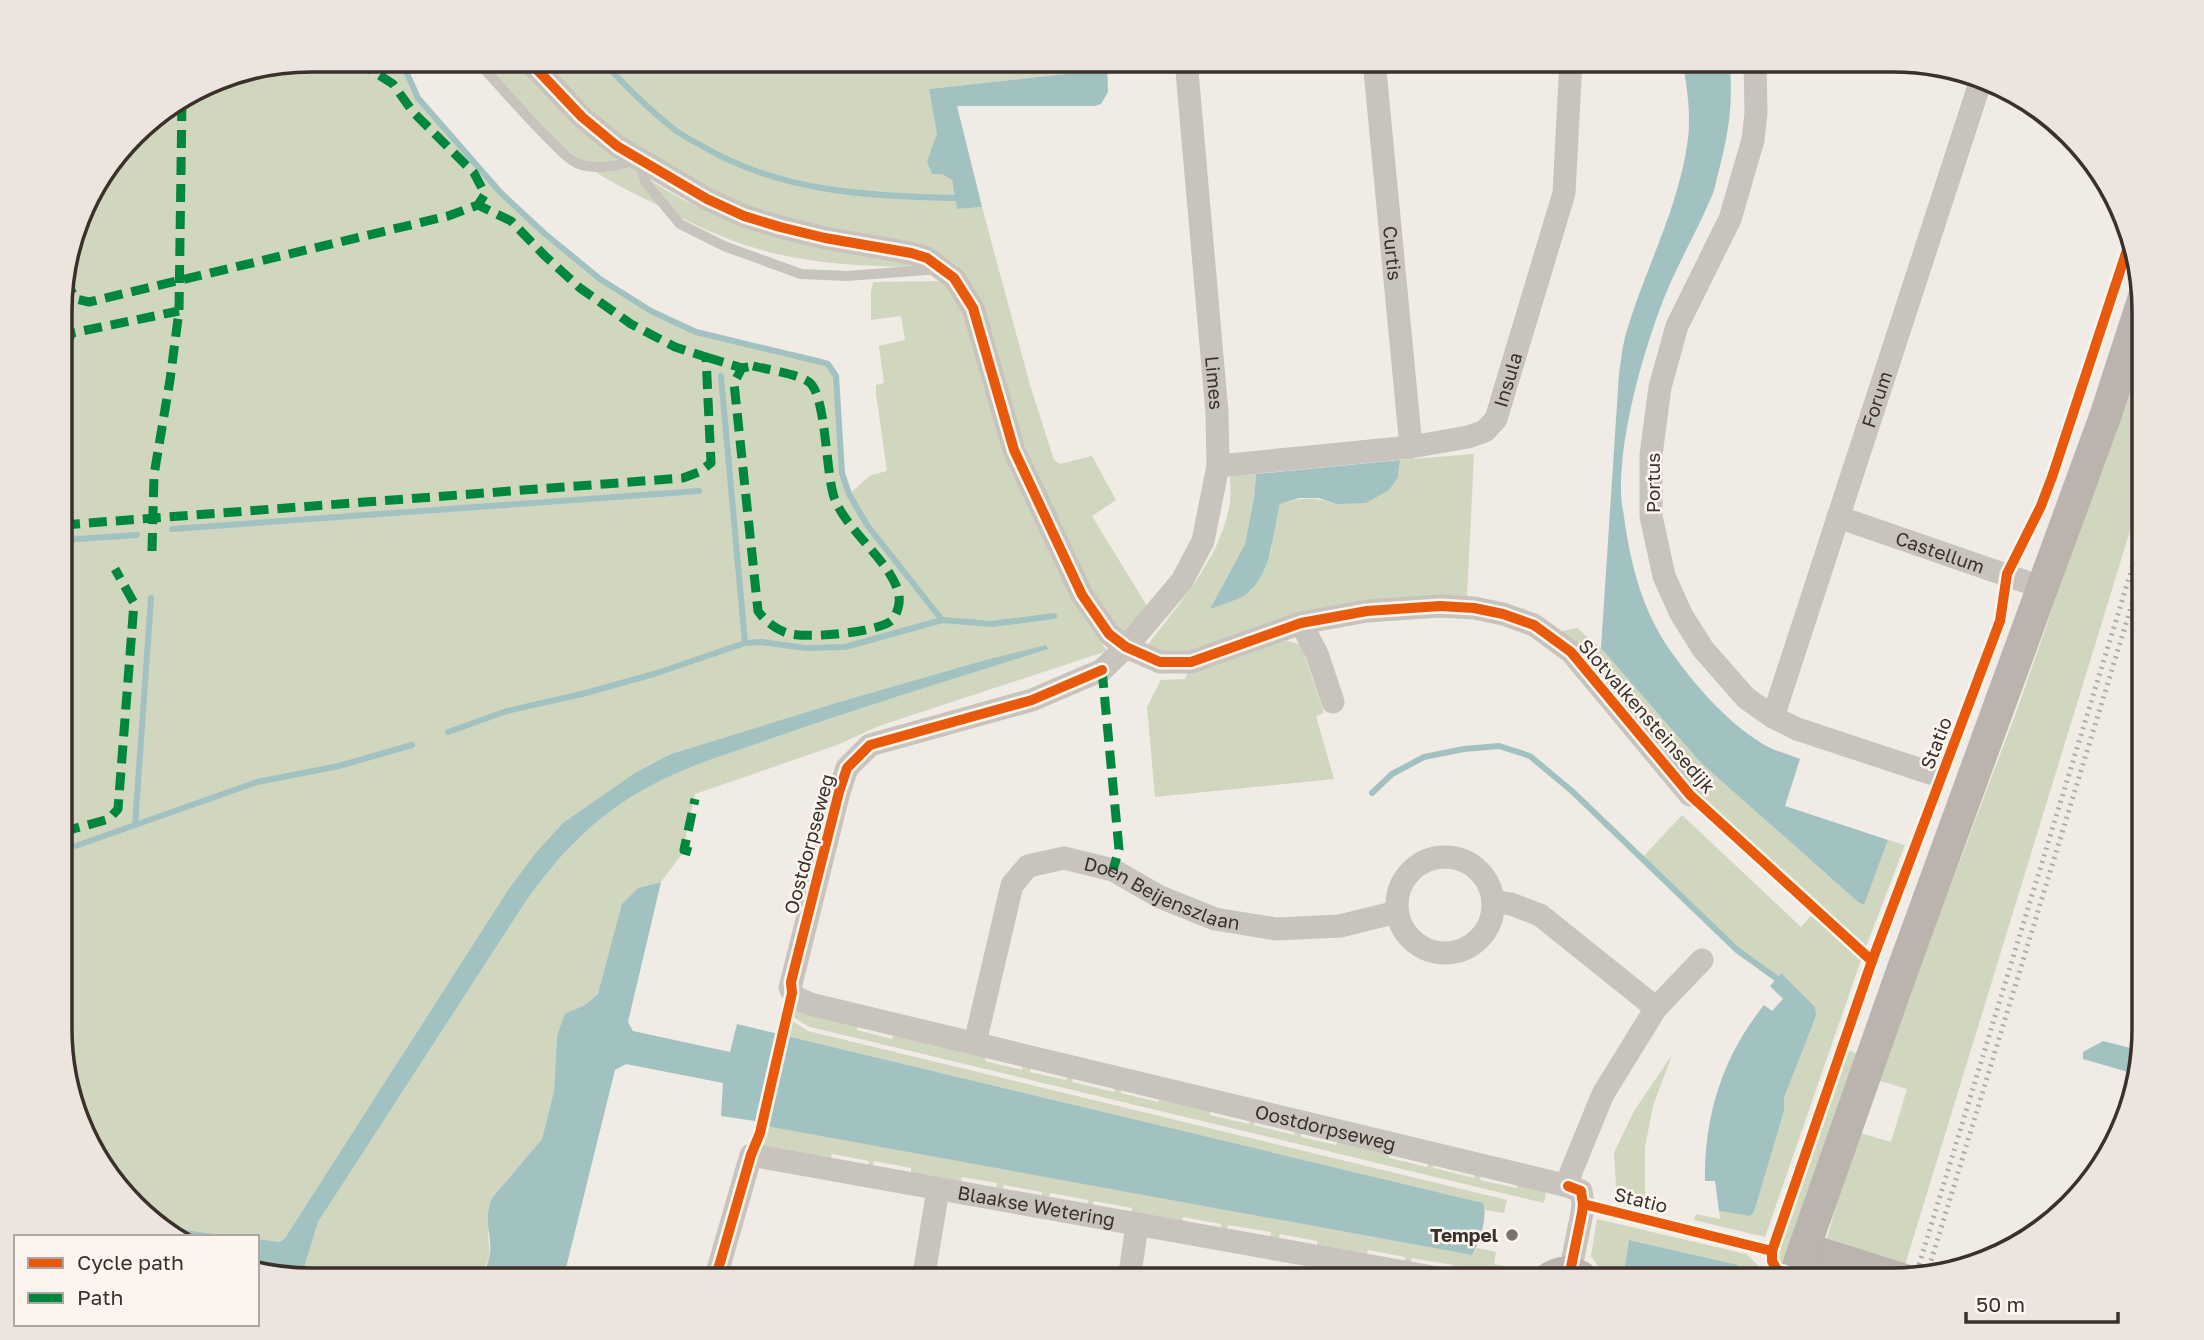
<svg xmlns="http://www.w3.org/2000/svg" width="2204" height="1340" font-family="'Golos Text',sans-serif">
	<rect width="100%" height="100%" fill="#f0ebe5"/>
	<g fill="#d1d6bf">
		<path d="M311,60H401L418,98L501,193L544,233L600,279L651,311L696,332L817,361L828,364L836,376L842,473L849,494L871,475L887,471L876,393V385L884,383L879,346L905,340L901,316L871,320V292L873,282L943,281L964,313L1060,572L1085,620L1107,651L879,726L837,745L695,794L682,854L661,882L638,888L598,994L585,1005L565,1015L557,1035L554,1091L542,1139L492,1198L488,1233L490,1257L483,1270L482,1280H311L301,1278L318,1222L526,901C557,858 586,826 631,797C674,769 725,755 773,738C864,706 956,678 1047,649L978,662L839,702L671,754L534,855L508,890L285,1238L280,1242L257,1239V1237H237L164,1227L102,1168L62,1061V875L64,851L62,850V279L86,199L145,122L215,78Z"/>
		<path d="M484,60H517C570,121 633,178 708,212C736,225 766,230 796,237C834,246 872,255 911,264V267C861,266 810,264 762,250C725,240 692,224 659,206C640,196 620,187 602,176C559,147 513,102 484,60Z"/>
		<polygon points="540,60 1083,60 1083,62 1074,63 1066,74 929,89 938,135 927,161 952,180 957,209 982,207 1030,385 1054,460 1060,464 1092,456 1116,500 1092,516 1147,606 1126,634 1102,612 1044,492 1018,428 977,293 958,266 942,255 913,246 778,218 701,188 598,120"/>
		<polygon points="2144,345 2144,485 1905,1265 1827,1238 1857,1132 1891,1142 1907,1089 1877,1080 2017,710"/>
		<path d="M1474,454L1467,598L1177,653H1159L1146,647C1179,604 1221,558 1230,503C1231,494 1230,485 1230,476L1256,474L1254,498L1245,544L1211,608L1250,592L1271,552L1274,527L1280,504C1301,497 1315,497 1336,504L1398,477L1400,460Z"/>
		<polygon points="1577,628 1601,648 1700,762 1858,902 1864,905 1888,840 1905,845 1866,947 1863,948 1697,795 1558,632"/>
		<polygon points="1282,639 1301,645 1324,713 1316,716 1334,779 1155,797 1147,707 1161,680 1185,679 1190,668"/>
		<polygon points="1682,815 1801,927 1812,914 1861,960 1765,1237 1694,1220 1696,1214 1720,1219 1719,1211 1750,1216 1754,1212 1784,1111 1784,1098 1816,1016 1781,973 1776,978 1737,950 1642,858"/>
		<polygon points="793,1008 858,1023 857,1030 892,1039 894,1031 987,1054 985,1061 1022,1070 1024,1062 1031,1064 1030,1072 1066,1080 1068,1073 1074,1074 1072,1082 1114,1092 1116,1084 1122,1086 1121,1093 1158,1102 1160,1095 1211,1107 1210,1115 1249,1124 1251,1117 1255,1118 1254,1125 1294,1135 1297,1128 1302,1129 1301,1137 1336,1145 1339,1138 1390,1150 1389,1158 1427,1167 1430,1160 1435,1161 1433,1168 1438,1169 1474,1178 1477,1171 1482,1172 1480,1180 1516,1188 1519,1181 1547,1188 1544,1203 810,1027 791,1016"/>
		<polygon points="791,1020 808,1031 1507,1200 1504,1213 1485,1210 1482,1203 787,1036"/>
		<polygon points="1847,1050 1861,1055 1781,1266 1776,1256 1777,1249"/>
		<polygon points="1672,1055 1653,1106 1645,1147 1645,1209 1617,1203 1614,1153 1634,1111"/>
		<polygon points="768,1126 1472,1255 1477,1248 1496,1252 1494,1264 1517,1269 1515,1280 1494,1280 1495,1273 1459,1266 1458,1274 1452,1273 1453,1265 1412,1258 1410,1265 1405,1264 1405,1257 1368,1250 1366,1257 1317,1248 1317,1241 1280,1234 1278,1241 1270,1240 1271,1232 1228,1225 1226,1232 1221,1231 1221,1224 1183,1217 1182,1224 1131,1215 1132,1208 1094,1201 1092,1208 1087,1207 1088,1200 1050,1193 1048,1200 1042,1199 1042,1192 1004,1185 1002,1192 996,1191 997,1183 962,1177 960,1185 911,1176 911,1168 874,1161 873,1169 868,1168 869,1161 832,1154 830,1161 763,1146"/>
		<path d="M1597,1219L1746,1254C1757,1262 1762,1274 1774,1280H1732L1737,1265L1629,1240L1623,1276L1640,1280H1607L1591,1256Z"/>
	</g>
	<g fill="#a1c2c1">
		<polygon points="1083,60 1107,60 1108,92 1101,104 1095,106 957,106 982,207 957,209 952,180 942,174 932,174 927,161 937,134 929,89 1066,74 1074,63 1083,62"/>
		<path d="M1682,60H1729C1734,98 1729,132 1719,170C1716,180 1715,191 1710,200C1695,236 1674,270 1661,306C1641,359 1620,436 1621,492C1621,503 1624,514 1625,524C1632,570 1644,614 1672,653C1698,689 1730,726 1770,748C1780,752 1791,755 1800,759L1785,806L1888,840L1864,905L1858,902L1700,762L1601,648L1619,374C1621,362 1622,349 1625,337C1644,270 1679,209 1688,139C1691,112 1687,86 1682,60Z"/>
		<path d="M1400,460L1398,477L1389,490L1366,503L1336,504L1319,498H1299L1280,504C1272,533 1273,568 1250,591C1241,600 1222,604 1210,609L1245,544L1254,498L1256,474Z"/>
		<path d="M1046,645L1048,649C956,678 864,706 773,738C725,755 675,769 631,797C586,826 557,858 526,901L318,1222L301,1278L257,1266V1239L280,1242L285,1238L508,890L534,855L563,823L635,773L671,754L839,702L978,662Z"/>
		<path d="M661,882L628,1022L633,1031L730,1052L737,1024L1483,1203C1488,1216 1480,1243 1472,1255L755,1124V1121L721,1116L723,1083L626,1064L615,1070L563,1280H482C483,1270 489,1264 490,1254C492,1232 483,1223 492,1198L542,1139L554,1091L557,1035L565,1014L585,1005L598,994L622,904L638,888Z"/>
		<path d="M1781,973L1815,1007L1816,1016L1784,1098V1111L1754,1212L1750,1216L1719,1211L1715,1181H1705C1704,1115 1723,1056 1764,1005L1772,1011L1783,999L1770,986Z"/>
		<polygon points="2103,1041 2142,1051 2135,1074 2083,1059 2083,1052"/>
		<polygon points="164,1227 237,1237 174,1237"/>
		<polygon points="1629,1240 1738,1265 1732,1280 1640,1280 1623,1277"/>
	</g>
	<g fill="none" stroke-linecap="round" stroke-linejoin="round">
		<g stroke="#a1c2c1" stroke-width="6">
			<polyline points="401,60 418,98 501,193 544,233 600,279 651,311 696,332 817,361 828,364 836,376 842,473 849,494 867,525 942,620"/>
			<path d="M601,60C624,84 648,109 675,130C683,136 693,141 702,146C780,192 867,196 955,198"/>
			<polyline points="721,376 745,643"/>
			<polyline points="172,529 699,491"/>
			<polyline points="62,540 137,535"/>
			<polyline points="448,732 507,711 582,694 654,674 745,643 761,642 806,648 845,647 942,620 992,624 1054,616"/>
			<polyline points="1372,793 1392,774 1424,757 1464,749 1499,746 1530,756 1573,792 1737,950 1776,978"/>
			<polyline points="135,825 151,598"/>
			<polyline points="64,850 257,782 339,766 412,745"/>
		</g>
		<path stroke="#c9c3be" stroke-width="10" d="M476,60C502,88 526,117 554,144C561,151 569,160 579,164C596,170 621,166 638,159L646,183L680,224L724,246L801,274L847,276L940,269"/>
		<g stroke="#c9c3be" stroke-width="23">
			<polyline points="528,60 582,117 617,146 707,199 744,216 780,227 825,238 911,253 927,258 954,278 973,308 1014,450 1082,595 1109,634 1126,647 1160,662 1191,662 1301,623 1367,611 1440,606 1474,608 1503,614 1534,625 1571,652 1690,795"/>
			<path id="s1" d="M1186,60L1217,413L1218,466L1203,541L1182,581L1126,647L1102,670L1032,700L870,745L847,768L839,792L790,988L795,997L810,1004L1568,1186L1581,1191L1583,1204L1582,1213L1570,1272"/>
			<path id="s2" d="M1374,60L1411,447"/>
			<polyline points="1755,60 1756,113 1753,140 1730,219 1677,326 1660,387 1651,455 1651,516 1664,576 1681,614 1703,649 1746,698 1773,717 1797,729 1930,773"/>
			<path id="s3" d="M1218,466L1411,447L1468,437L1485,431L1496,419L1564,193L1571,60"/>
			<path id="s4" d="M1838,517L2041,587"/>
			<polyline points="1301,623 1317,654 1333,702"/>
			<path id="s5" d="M1773,717L1980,83"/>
			<circle cx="1445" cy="905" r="48"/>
			<polyline points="1493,901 1511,904 1540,915 1656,1008"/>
			<path id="s6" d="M975,1043L1012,885L1028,866L1064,858L1113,870L1160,897L1215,919L1276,929L1340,926L1397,912"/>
			<polyline points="1568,1186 1571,1172 1603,1094 1656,1008 1702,960"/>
			<path id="s7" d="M715,1280L751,1155L1449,1280"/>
			<polyline points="923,1280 938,1190"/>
			<polyline points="1129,1280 1137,1225"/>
		</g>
		<g stroke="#bab3ae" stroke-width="32">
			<polyline points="1804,1248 1905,1280"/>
			<path d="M1547,1280C1560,1270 1573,1270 1585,1280"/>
			<polyline points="1793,1280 1901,974 2106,414 2144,297"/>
		</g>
		<g stroke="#b1aca8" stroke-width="5" stroke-dasharray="2 5" stroke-linecap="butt">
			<polyline points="1927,1274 2144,565"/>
			<polyline points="1915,1278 2144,529"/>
		</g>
		<g stroke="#00873e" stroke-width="9" stroke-dasharray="18 9" stroke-linecap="butt">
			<polyline points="70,250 68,285 76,299 89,302 448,216 478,205 485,194 474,173 413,112 393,84 368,68 347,67 333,60"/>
			<polyline points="706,357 742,368"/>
			<path d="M753,366C765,369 799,374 809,382C827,396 825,474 835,500C848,532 895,566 899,596C900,603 897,616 891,621C875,633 805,639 787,633C775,629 765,621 758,611L734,383L742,368Z"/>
			<polyline points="62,400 66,345 72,333 179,311"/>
			<polyline points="62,525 683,478 699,472 711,463 706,357 675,347 631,324 580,288 545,256 511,221 478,205"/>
			<polyline points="152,551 154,475 170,380 179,311 182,99"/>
			<polyline points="1102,670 1119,849 1113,870"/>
			<polyline points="62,832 109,819 118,809 134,603 115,569"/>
			<polyline points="691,852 684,850 695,799"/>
		</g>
		<g stroke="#fbf5ee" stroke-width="15">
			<g id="cycleway">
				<polyline points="528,60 582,117 617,146 707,199 744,216 780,227 825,238 911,253 927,258 954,278 973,308 1014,450 1082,595 1109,634 1126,647 1160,662 1191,662 1301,623 1367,611 1440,606 1474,608 1503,614 1534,625 1571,652 1690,795 1872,961"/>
				<polyline points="1568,1186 1581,1191 1583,1204 1582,1213 1570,1272"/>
				<polyline points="1583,1204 1772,1251"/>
				<polyline points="715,1280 751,1155 760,1133 792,993 791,982 839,792 847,768 870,745 1032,700 1102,670"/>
				<polyline points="1809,1280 1777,1270 1772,1261 1772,1251 1872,961 2000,621 2007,574 2041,506 2052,477 2128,247"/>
			</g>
		</g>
		<use href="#cycleway" stroke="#e8590c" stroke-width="10"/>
	</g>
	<circle fill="#7a716c" stroke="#fbf5ee" stroke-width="2.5" cx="1512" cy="1235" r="7"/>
	<g text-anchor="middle" stroke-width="5" stroke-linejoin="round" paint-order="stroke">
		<g font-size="19" fill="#3b302b" stroke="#fbf5ee">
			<text dy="7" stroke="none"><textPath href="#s2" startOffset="194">Curtis</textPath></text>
			<text dy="7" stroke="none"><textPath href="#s3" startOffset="327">Insula</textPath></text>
			<text dy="7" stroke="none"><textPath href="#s1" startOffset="324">Limes</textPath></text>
			<text dy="7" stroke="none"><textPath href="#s5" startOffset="334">Forum</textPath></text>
			<text transform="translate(1653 483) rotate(-90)" y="7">Portus</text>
			<text dy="7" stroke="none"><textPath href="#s4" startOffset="108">Castellum</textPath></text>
			<text transform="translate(1647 716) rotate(49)" y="7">Slotvalkensteinsedijk</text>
			<text transform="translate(1936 743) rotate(-69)" y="7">Statio</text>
			<text transform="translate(809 844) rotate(-75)" y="7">Oostdorpseweg</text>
			<text dy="7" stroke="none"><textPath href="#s6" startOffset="329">Doen Beijenszlaan</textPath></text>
			<text dy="7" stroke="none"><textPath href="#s1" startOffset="1710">Oostdorpseweg</textPath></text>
			<text transform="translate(1641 1200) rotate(14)" y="7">Statio</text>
			<text dy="7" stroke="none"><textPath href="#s7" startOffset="420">Blaakse Wetering</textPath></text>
		</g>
		<g font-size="19" font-weight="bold" fill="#3b302b" stroke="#fbf5ee" text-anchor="end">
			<text x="1498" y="1242">Tempel</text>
		</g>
	</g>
	<path d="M0 0H2204V1340H0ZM311 72H1893A239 239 0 0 1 2132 311V1029A239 239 0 0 1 1893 1268H311A239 239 0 0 1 72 1029V311A239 239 0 0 1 311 72Z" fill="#ece5de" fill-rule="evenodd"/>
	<path fill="none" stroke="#3b302b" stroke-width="3.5" d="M311 72H1893A239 239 0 0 1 2132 311V1029A239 239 0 0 1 1893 1268H311A239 239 0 0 1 72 1029V311A239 239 0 0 1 311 72Z"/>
	<rect x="14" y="1235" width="245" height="91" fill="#fbf5ee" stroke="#aea6a0" stroke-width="2"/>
	<rect x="28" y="1258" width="35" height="10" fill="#e8590c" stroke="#aea6a0" stroke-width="2"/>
	<text x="77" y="1270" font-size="21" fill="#3b302b">Cycle path</text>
	<rect x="28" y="1293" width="35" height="10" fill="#00873e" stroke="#aea6a0" stroke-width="2"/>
	<text x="77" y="1305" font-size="21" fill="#3b302b">Path</text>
	<path d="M1966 1312v10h152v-10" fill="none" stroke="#3b302b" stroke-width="3.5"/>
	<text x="1976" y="1312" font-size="21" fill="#3b302b" stroke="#fbf5ee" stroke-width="5" paint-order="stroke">50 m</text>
</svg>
